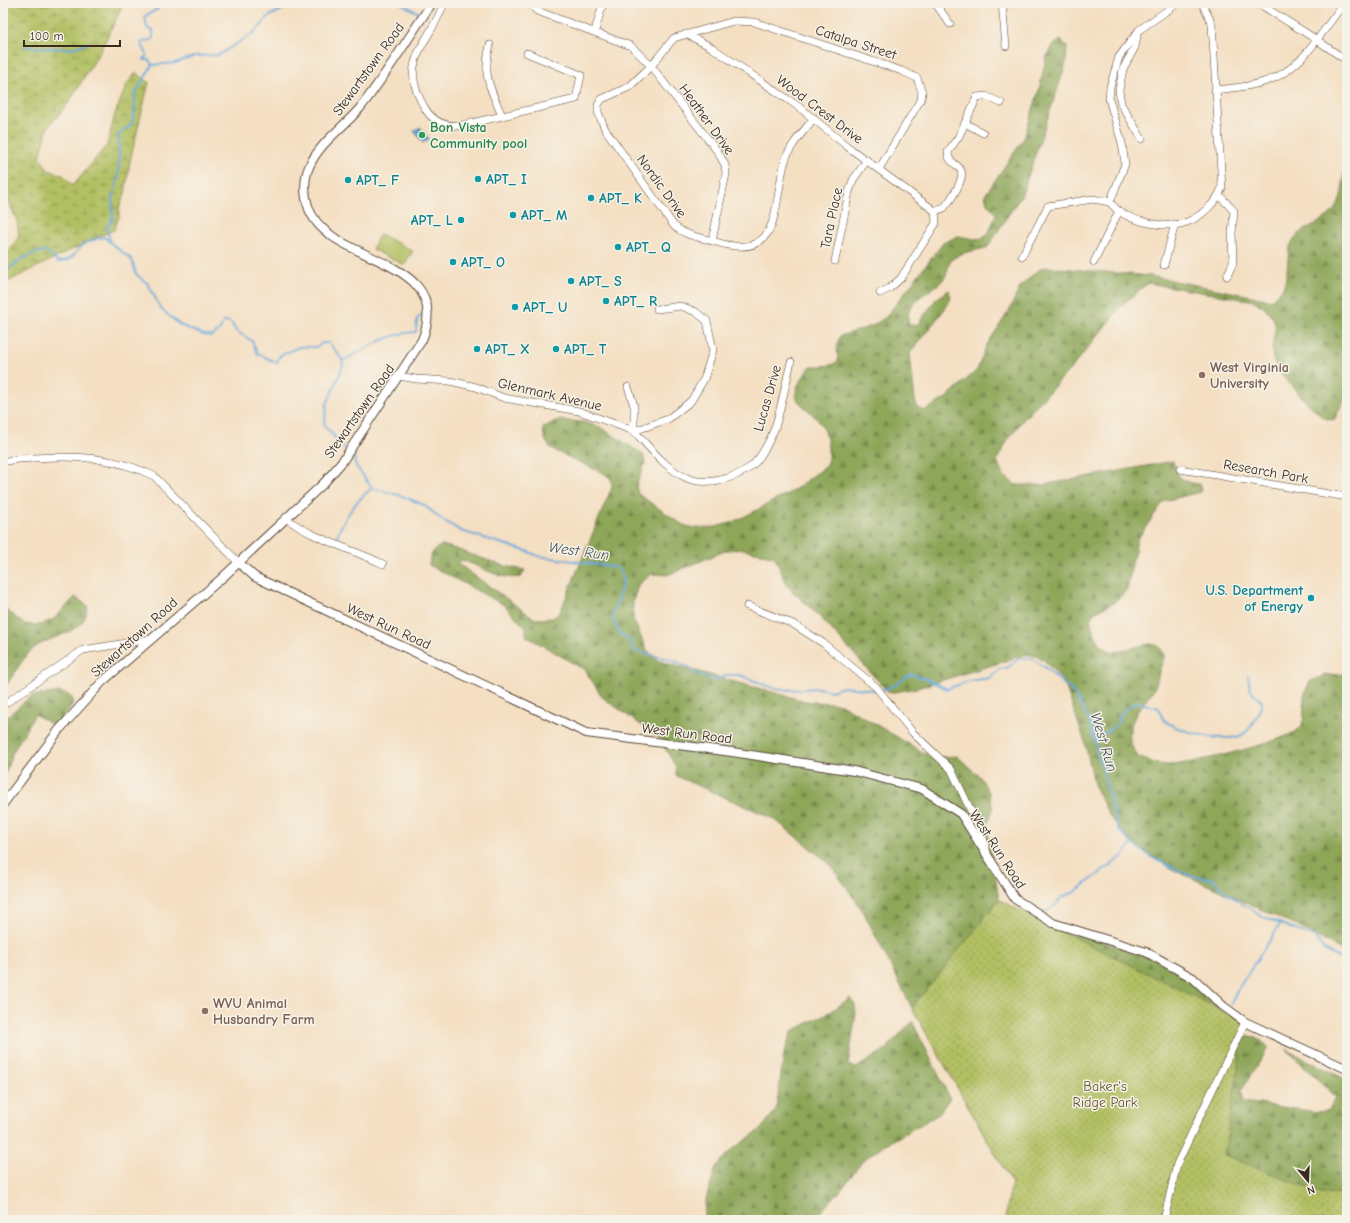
<svg xmlns="http://www.w3.org/2000/svg" width="1350" height="1223" font-family="'Comic Neue',sans-serif">
	<defs>
		<pattern id="forest-firs" width="22" height="20" patternUnits="userSpaceOnUse"><rect width="22" height="20" fill="#8da659"/><path d="M5 1l3.5 6h-7zM16 11l3.5 6h-7z" fill="#748749"/></pattern>
		<pattern id="wetland-marsh" width="20" height="14" patternUnits="userSpaceOnUse"><rect width="20" height="14" fill="#b2c063"/><path d="M1 5h8M5 5V1M11 12h8M15 12V8" fill="none" stroke="#929c51"/></pattern>
		<pattern id="park-dots" width="8" height="8" patternUnits="userSpaceOnUse"><rect width="8" height="8" fill="#b2c063"/><path d="M2 2h.1M6 6h.1" fill="none" stroke="#929c51" stroke-width="1.8" stroke-linecap="round"/></pattern>
		<pattern id="water-ripples" width="26" height="14" patternUnits="userSpaceOnUse"><rect width="26" height="14" fill="#67a8da"/><path d="M2 4q2-2 4 0t4 0M15 11q2-2 4 0t4 0" fill="none" stroke="#5689b0"/></pattern>
	</defs>
	<rect width="100%" height="100%" fill="#f7f3e8"/>
	<filter id="ink" filterUnits="userSpaceOnUse"><feTurbulence type="fractalNoise" baseFrequency=".025" numOctaves="2"/><feDisplacementMap in="SourceGraphic" scale="8" xChannelSelector="R" yChannelSelector="G"/><feConvolveMatrix kernelMatrix="1 2 1 2 8 2 1 2 1" color-interpolation-filters="sRGB"/></filter>
	<filter id="wash" filterUnits="userSpaceOnUse"><feTurbulence type="fractalNoise" baseFrequency=".012" numOctaves="4" result="noise"/><feDisplacementMap in="SourceGraphic" scale="16" xChannelSelector="R" yChannelSelector="G"/><feGaussianBlur stdDeviation="0.9" result="paint"/><feColorMatrix in="noise" values="0 0 0 0 0 0 0 0 0 0 0 0 0 0 0 0 0 1.4 0 .05"/><feComposite in="paint" operator="in"/></filter>
	<g filter="url(#wash)">
		<rect width="100%" height="100%" fill="#f4dfc2"/>
		<g fill="url(#forest-firs)" stroke="#64683c">
			<path d="M1061,40L1067,46L1066,64L1022,194L987,248C977,250 962,252 954,258C947,263 949,270 945,277C936,292 902,298 909,325H917L936,299L949,290L951,298L947,306L910,353L915,400L917,407L924,411L946,398L977,370L986,346L1009,311L1020,287L1038,270L1046,267L1151,276L1271,300C1275,296 1281,291 1283,287C1290,272 1285,256 1292,242C1296,234 1306,229 1313,225C1345,211 1343,190 1344,159L1347,157V394L1334,420C1331,420 1327,419 1325,418C1315,413 1279,373 1275,364C1264,334 1293,325 1254,301L1148,283L1123,304L1075,364L1023,420L1009,438L997,460L1003,475L1016,485H1042L1173,461C1179,480 1180,481 1200,484L1201,492L1164,501L1137,540L1127,590L1115,602L1094,613L1090,619C1093,631 1098,647 1111,651C1125,656 1156,631 1164,654C1165,659 1162,664 1160,668C1158,676 1157,685 1152,692C1142,706 1127,721 1130,740C1131,746 1135,752 1138,757C1148,761 1159,765 1170,765C1192,764 1284,742 1299,729C1307,721 1302,706 1304,696C1305,691 1308,687 1309,682L1325,675L1347,674V953L1295,925L1172,869L1132,842L1110,817L1095,788L1084,739L1064,682L1043,659L1028,654L917,688L889,693L821,618L787,586L775,557L743,549L727,550L668,575L652,574L638,585L633,603V619L647,650L659,661L805,701L841,704L933,758L957,756L981,778L989,793L993,810L987,825L999,900L1072,937L1077,933L1156,959L1198,986L1220,1010L1245,1022L1243,1035L1257,1037L1269,1048L1241,1090L1244,1102L1318,1112L1329,1110L1336,1097L1286,1049L1347,1080V1220H1005L1012,1183L912,1008L864,913L831,865L774,819L676,776V767L659,738L602,697L585,670L526,636V628L504,605L429,565C430,555 432,550 442,545C470,552 496,566 525,570L521,577C499,581 482,566 461,560L457,563L535,619L553,618L560,612L612,487L611,479L605,474L553,450C546,443 543,438 543,428L557,420L583,422L600,427L638,451L644,456L645,464L636,486L638,494L683,525C715,536 746,516 773,501C782,496 792,492 800,486C810,478 816,473 827,466C829,453 829,436 821,424C801,398 782,404 810,367L832,365L838,361L837,344L840,336L872,326L886,317L943,243L958,236L975,239L983,238L989,232L996,214L987,203L985,195L1024,138L1039,90L1046,58L1054,44Z"/>
			<path d="M75,597L88,606C87,610 86,617 84,620C72,636 47,637 33,649C20,660 14,677 3,689V607L24,624L40,625L54,619Z"/>
			<polygon points="60,692 67,694 73,699 72,706 55,727 35,714 12,754 6,772 3,776 3,720 31,696"/>
			<polygon points="850,998 855,1004 856,1014 848,1065 856,1068 886,1049 912,1021 950,1098 939,1114 881,1147 862,1161 842,1189 814,1219 703,1220 706,1199 716,1167 734,1148 761,1129 776,1110 784,1053 792,1031 830,1012"/>
		</g>
		<polygon fill="url(#wetland-marsh)" stroke="#767540" points="3,3 121,3 122,7 100,52 67,105 48,127 40,157 48,170 63,175 73,186 107,145 115,114 127,84 136,73 149,82 130,161 125,194 119,208 119,217 114,230 99,236 3,284 3,257 11,249 19,236 17,221 3,188"/>
		<polygon fill="url(#park-dots)" stroke="#767540" points="999,900 1245,1022 1224,1155 1320,1193 1347,1194 1347,1220 1005,1220 1012,1183 912,1008"/>
		<polygon fill="#b2c063" stroke="#767540" points="380,234 413,251 404,265 372,249"/>
		<polygon fill="url(#water-ripples)" stroke="#51697c" points="420,127 429,139 423,143 414,131"/>
		<g fill="none" stroke-linecap="round" stroke-linejoin="round">
			<g stroke="#67a8da" stroke-width="2">
				<polyline points="400,3 419,13"/>
				<polyline points="25,47 69,49 89,43"/>
				<polyline points="152,65 175,63 196,56 219,55 252,34 261,26 268,17 295,3"/>
				<polyline points="110,241 107,229 113,217 112,201 117,184 119,166 119,134 131,125 135,110 135,95 152,65 149,60 144,60 147,54 141,43 153,39 153,31 147,28 145,16 158,9 157,3"/>
				<path d="M3,273C16,263 31,250 48,252L58,262C74,261 72,254 83,245C89,241 96,239 104,237L132,260L136,274L148,284L161,309L180,325L204,335L212,336L220,330L223,322L227,321L232,324L236,331L252,341L257,353L277,363L279,356L299,347H317L323,343H329L342,359L343,366L327,404L324,425L346,450"/>
				<path d="M342,361C366,349 388,333 416,332L417,319L424,313"/>
				<path d="M350,453L354,457L356,466L372,488L402,496L424,505L441,519L461,531L529,552L538,556L615,567L621,571L623,584L612,616L619,633L631,642L633,650C649,656 687,660 694,673L716,680L727,675H740L770,687L789,690L818,688L831,691L843,687L875,690"/>
				<path d="M336,538C344,518 355,501 372,488"/>
				<polyline points="882,690 897,684 910,674 924,678 947,689 969,681 990,678 999,669 1007,668 1018,659 1031,658 1046,668 1073,692 1089,720 1118,829 1132,844 1155,859 1191,876 1213,879 1229,895 1261,916 1316,938 1324,950 1347,962"/>
				<path d="M1095,740L1116,725L1123,711L1136,702L1159,708C1160,712 1161,717 1164,720C1177,732 1232,746 1246,732C1255,724 1259,713 1262,702L1250,689L1248,676"/>
				<polyline points="1045,912 1056,905 1062,897 1073,893 1123,856 1132,844"/>
				<polyline points="1231,1004 1238,989 1281,923"/>
			</g>
		</g>
	</g>
	<g filter="url(#ink)">
		<g fill="none" stroke-linecap="round" stroke-linejoin="round">
			<g stroke="#574537" stroke-width="8">
				<g id="minor">
					<path d="M444,3C429,46 395,61 426,110C435,124 448,127 463,125L576,99L581,75L527,53"/>
					<polyline points="529,3 537,11 548,15 631,46 651,66 718,152 725,165 726,174 712,241"/>
					<polyline points="935,3 950,24"/>
					<polyline points="1002,3 1006,46"/>
					<path d="M1178,3L1139,30L1119,57L1110,87L1109,99L1122,143L1125,164L1110,202C1123,221 1165,230 1187,222C1202,216 1216,203 1222,188L1212,24L1202,3"/>
					<polyline points="1258,3 1317,40 1344,3"/>
					<polyline points="595,31 603,3"/>
					<polyline points="686,34 711,47 799,107 848,147 935,211"/>
					<polyline points="1137,36 1135,47 1123,69 1119,90 1121,104 1142,139"/>
					<path d="M490,45C482,77 490,87 502,116"/>
					<path d="M1215,90C1264,85 1287,81 1317,40L1347,61"/>
					<path d="M814,118C804,131 790,145 785,161C772,205 784,265 713,241C699,237 686,236 674,226L605,129L598,112V105L602,99L629,87L651,66L674,38L734,21L754,22L902,71L917,78L922,92L921,99L879,169"/>
					<polyline points="965,123 983,133"/>
					<polyline points="1219,195 1234,211 1232,233 1233,263 1227,276"/>
					<polyline points="1022,256 1048,206 1093,199 1110,202"/>
					<polyline points="835,261 849,192 853,180 867,160"/>
					<polyline points="1094,262 1119,211"/>
					<polyline points="1164,265 1175,224"/>
					<path d="M880,293L890,288L901,278L936,223L935,211L944,208C950,201 967,177 960,169C955,162 948,162 948,152L959,136L977,97L986,96L1001,103"/>
					<polyline points="399,376 416,379 450,381 476,387 504,398 579,411 634,431 668,419 691,401 704,379 713,350 707,321 696,312 681,306 657,309"/>
					<path d="M628,387L634,406V431C650,448 666,469 687,478C706,486 733,479 749,468C760,461 772,437 776,424C782,404 786,382 791,362"/>
					<path d="M3,462C13,459 23,459 34,458C76,455 115,457 154,476L238,562"/>
					<polyline points="1180,469 1347,497"/>
					<path d="M286,518C312,539 353,549 383,564"/>
					<polyline points="747,606 793,624 823,643 876,687 913,733 951,769 982,834 987,853"/>
					<polyline points="3,705 83,650 152,639"/>
					<polyline points="1164,1220 1177,1164 1245,1022"/>
				</g>
			</g>
			<g stroke="#574537" stroke-width="10">
				<g id="tertiary">
					<polyline points="238,562 255,577 586,733 732,752 854,771 922,789 961,814 1015,899 1053,923 1146,952 1193,978 1223,1006 1245,1022 1347,1069"/>
					<path d="M3,804L59,730L102,682L222,578L323,484L342,462L422,340C456,254 326,266 308,206C304,194 304,178 309,167C319,143 344,127 360,108C386,75 408,38 432,3"/>
				</g>
			</g>
			<use href="#minor" stroke="#fff" stroke-width="7"/>
			<use href="#tertiary" stroke="#fff" stroke-width="8"/>
		</g>
	</g>
	<circle fill="#2e9e5b" stroke="#f7f3e8" stroke-width="1.5" cx="422" cy="135" r="4"/>
	<g fill="#0f9aa8" stroke="#f7f3e8" stroke-width="1.5">
		<circle cx="478" cy="179" r="4"/>
		<circle cx="348" cy="180" r="4"/>
		<circle cx="591" cy="198" r="4"/>
		<circle cx="513" cy="215" r="4"/>
		<circle cx="461" cy="220" r="4"/>
		<circle cx="618" cy="247" r="4"/>
		<circle cx="453" cy="262" r="4"/>
		<circle cx="571" cy="281" r="4"/>
		<circle cx="606" cy="301" r="4"/>
		<circle cx="515" cy="307" r="4"/>
		<circle cx="477" cy="349" r="4"/>
		<circle cx="556" cy="349" r="4"/>
		<circle cx="1311" cy="598" r="4"/>
	</g>
	<g fill="#8d6e63" stroke="#f7f3e8" stroke-width="1.5">
		<circle cx="1202" cy="375" r="4"/>
		<circle cx="205" cy="1011" r="4"/>
	</g>
	<g text-anchor="middle" stroke-width="3" stroke-linejoin="round" paint-order="stroke">
		<g font-size="14" fill="#3b2a1e" stroke="#f7f3e8">
			<text transform="translate(856 42) rotate(18)" y="5">Catalpa Street</text>
			<text transform="translate(368 69) rotate(-54)" y="5">Stewartstown Road</text>
			<text transform="translate(820 109) rotate(37)" y="5">Wood Crest Drive</text>
			<text transform="translate(707 119) rotate(54)" y="5">Heather Drive</text>
			<text transform="translate(662 186) rotate(54)" y="5">Nordic Drive</text>
			<text transform="translate(831 218) rotate(-78)" y="5">Tara Place</text>
			<text transform="translate(550 394) rotate(13)" y="5">Glenmark Avenue</text>
			<text transform="translate(767 398) rotate(-74)" y="5">Lucas Drive</text>
			<text transform="translate(359 411) rotate(-55)" y="5">Stewartstown Road</text>
			<text transform="translate(1266 471) rotate(10)" y="5">Research Park</text>
			<text transform="translate(389 626) rotate(25)" y="5">West Run Road</text>
			<text transform="translate(134 637) rotate(-42)" y="5">Stewartstown Road</text>
			<text transform="translate(687 733) rotate(7)" y="5">West Run Road</text>
			<text transform="translate(998 849) rotate(57)" y="5">West Run Road</text>
		</g>
		<g font-size="14" font-weight="bold" fill="#27864d" stroke="#f7f3e8" text-anchor="start">
			<text x="430" y="132">Bon Vista<tspan x="430" dy="16">Community pool</tspan></text>
		</g>
		<g font-size="14" font-weight="bold" fill="#0d838f" stroke="#f7f3e8" text-anchor="start">
			<text x="486" y="184">APT_ I</text>
			<text x="356" y="185">APT_ F</text>
			<text x="599" y="203">APT_ K</text>
			<text x="521" y="220">APT_ M</text>
			<text x="453" y="225" text-anchor="end">APT_ L</text>
			<text x="626" y="252">APT_ Q</text>
			<text x="461" y="267">APT_ O</text>
			<text x="579" y="286">APT_ S</text>
			<text x="614" y="306">APT_ R</text>
			<text x="523" y="312">APT_ U</text>
			<text x="485" y="354">APT_ X</text>
			<text x="564" y="354">APT_ T</text>
			<text x="1303" y="595" text-anchor="end">U.S. Department<tspan x="1303" dy="16">of Energy</tspan></text>
		</g>
		<g font-size="14" font-weight="bold" fill="#785e54" stroke="#f7f3e8" text-anchor="start">
			<text x="1210" y="372">West Virginia<tspan x="1210" dy="16">University</tspan></text>
			<text x="213" y="1008">WVU Animal<tspan x="213" dy="16">Husbandry Farm</tspan></text>
		</g>
		<g font-size="14" fill="#5f5733" stroke="#f7f3e8">
			<text x="1105" y="1091">Baker's<tspan x="1105" dy="16">Ridge Park</tspan></text>
		</g>
		<g font-size="15" font-style="italic" fill="#4a5660" stroke="#f7f3e8">
			<text transform="translate(579 551) rotate(8)" y="5">West Run</text>
			<text transform="translate(1104 742) rotate(73)" y="5">West Run</text>
		</g>
	</g>
	<rect width="1350" height="1223" fill="none" stroke="#f7f3e8" stroke-width="16"/>
	<g transform="translate(1308 1181) rotate(161)" stroke="#f7f3e8" stroke-width="3" paint-order="stroke">
	<path d="M0-3L7 15L0 10L-7 15Z" fill="#3b2a1e"/>
	<text y="-6" font-size="11" font-weight="bold" text-anchor="middle" fill="#3b2a1e">N</text>
	</g>
	<path d="M24 40v6h96v-6" fill="none" stroke="#3b2a1e" stroke-width="2"/>
	<text x="30" y="40" font-size="12" fill="#3b2a1e" stroke="#f7f3e8" stroke-width="3" paint-order="stroke">100 m</text>
</svg>
